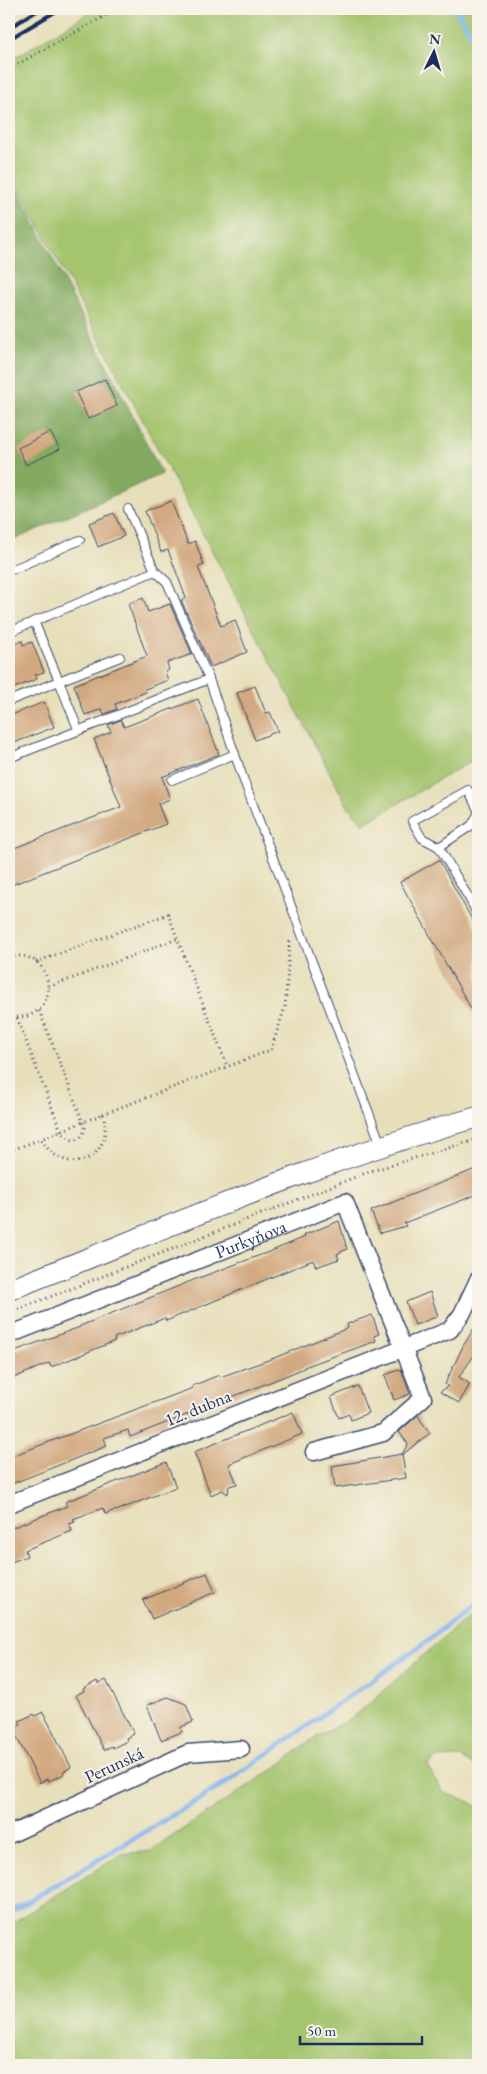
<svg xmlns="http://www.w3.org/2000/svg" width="487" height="2074" font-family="'EB Garamond',serif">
	<rect width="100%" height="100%" fill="#f7f3e8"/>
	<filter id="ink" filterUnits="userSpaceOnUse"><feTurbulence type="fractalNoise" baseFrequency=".02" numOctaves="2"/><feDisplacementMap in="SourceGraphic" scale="10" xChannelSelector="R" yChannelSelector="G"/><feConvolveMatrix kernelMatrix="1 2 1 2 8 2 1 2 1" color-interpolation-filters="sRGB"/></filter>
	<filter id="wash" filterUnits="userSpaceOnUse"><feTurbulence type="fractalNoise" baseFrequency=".0096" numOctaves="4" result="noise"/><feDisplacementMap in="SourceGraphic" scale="20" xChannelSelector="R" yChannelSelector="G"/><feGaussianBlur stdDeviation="1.12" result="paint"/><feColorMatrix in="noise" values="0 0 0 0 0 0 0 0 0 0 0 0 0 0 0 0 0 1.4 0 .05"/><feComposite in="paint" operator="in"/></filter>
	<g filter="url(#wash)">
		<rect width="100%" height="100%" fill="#e7dfba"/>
		<g fill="#a4c56e" stroke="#607a66">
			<polygon points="95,9 470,9 478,23 478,757 363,824 347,805 9,169 9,61"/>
			<polygon points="478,1607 478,1769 461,1757 436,1758 427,1766 444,1793 468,1801 478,1807 478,2065 9,2065 9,1925 122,1854 150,1851 278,1766 308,1742 355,1716"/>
		</g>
		<polygon fill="#83aa61" stroke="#4f6c60" points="9,172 162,474 9,542"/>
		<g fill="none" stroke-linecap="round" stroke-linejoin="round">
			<g stroke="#84b5f0" stroke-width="5">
				<polyline points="456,9 478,46"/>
				<polyline points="9,1913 223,1785 422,1645 478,1600"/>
			</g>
		</g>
		<g id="blocks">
			<g fill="#d1a87f">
				<polygon points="105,379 117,406 88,419 76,392"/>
				<polygon points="50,432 60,449 26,465 18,448"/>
				<polygon points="171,501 188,544 195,541 204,565 198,567 221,626 235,620 247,652 211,667 181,600 186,598 168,550 161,552 145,511"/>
				<polygon points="114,513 124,536 98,547 89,523"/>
				<polygon points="143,598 148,612 170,604 192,654 167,663 169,670 165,672 168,680 145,689 146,692 115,704 117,709 104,714 102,709 85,715 74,685 147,656 128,604"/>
				<polygon points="22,641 23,645 32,642 44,672 35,675 37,679 9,690 9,646"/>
				<polygon points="255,686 266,713 270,712 278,731 255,740 237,693"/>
				<polygon points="198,699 219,754 162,777 170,799 158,804 166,824 9,886 9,850 121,807 94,739 111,732 108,725 121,720 124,727"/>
				<polygon points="44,702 54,727 9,745 9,716"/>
				<polygon points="439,860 478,930 478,1021 400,882"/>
				<polygon points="478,1168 478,1194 404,1223 406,1226 380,1233 371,1211"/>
				<polygon points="339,1221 347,1249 337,1254 339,1259 316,1267 313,1260 166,1321 165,1318 114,1338 115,1341 51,1367 49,1363 9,1380 9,1353 80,1327 80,1326 196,1279 274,1250 305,1237 304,1235"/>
				<polygon points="430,1292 438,1316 415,1325 406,1302"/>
				<polygon points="372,1315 379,1334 374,1336 376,1341 304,1367 304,1368 283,1377 130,1437 128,1430 104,1438 107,1446 9,1485 9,1457 193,1388 192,1386 219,1375 220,1377 274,1358 348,1328 347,1324"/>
				<polygon points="478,1322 478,1350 459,1377 470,1384 459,1403 440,1392 448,1386 445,1384 463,1346"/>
				<polygon points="401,1369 410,1394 394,1400 385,1375"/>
				<polygon points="358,1386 368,1413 351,1420 349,1414 339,1418 331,1397"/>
				<polygon points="293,1412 302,1434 229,1464 237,1484 229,1486 228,1494 222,1490 211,1495 194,1452"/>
				<polygon points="418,1415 421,1421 430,1433 402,1455 406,1478 335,1488 332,1466 402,1454 408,1444 399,1432"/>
				<polygon points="166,1462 176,1487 116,1511 115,1510 105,1514 103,1508 73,1519 75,1522 69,1524 72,1531 25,1550 27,1556 9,1563 9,1529 67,1506 65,1502"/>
				<polygon points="207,1573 215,1592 152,1619 143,1600"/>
				<polygon points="106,1680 134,1734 126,1738 127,1741 113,1748 112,1746 104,1750 76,1695 84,1691 83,1689 97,1681 98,1684"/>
				<polygon points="168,1697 186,1704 193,1722 181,1727 182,1732 161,1740 147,1705"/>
				<polygon points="43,1712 71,1767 63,1772 64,1774 49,1781 48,1778 40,1783 12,1728 21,1724 19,1721 34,1714 35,1716"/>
			</g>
		</g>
	</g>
	<g filter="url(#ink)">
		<use href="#blocks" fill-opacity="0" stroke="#3a496c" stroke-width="1"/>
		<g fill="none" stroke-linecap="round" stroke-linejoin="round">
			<g stroke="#3a496c" stroke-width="10">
				<g id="service">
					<polyline points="9,571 80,540"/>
					<polyline points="155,571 167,582 209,679"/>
					<polyline points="9,632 155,571 128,509"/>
					<polyline points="9,701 59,681 34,621"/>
					<polyline points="78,729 59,681 120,657"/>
					<polyline points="9,758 209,679 243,778 381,1145"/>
					<polyline points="172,780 235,754"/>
					<polyline points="439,847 472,825 478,814"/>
					<polyline points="478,902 473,905 478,916"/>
					<polyline points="473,905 439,847 422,838 412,821 468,790 478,810"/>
				</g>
			</g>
			<g stroke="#3a496c" stroke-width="19">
				<g id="minor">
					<path id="s1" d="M9,1335L345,1202L423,1398L383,1433L314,1452"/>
					<polyline points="9,1504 450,1330 462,1314 478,1280"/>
					<polyline points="9,1835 188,1753 241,1749"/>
				</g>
			</g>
			<g stroke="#3a496c" stroke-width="22">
				<path id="tertiary" d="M9,1290C164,1229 317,1161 478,1117"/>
			</g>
			<g stroke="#3a496c" stroke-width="3" stroke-dasharray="1 4" stroke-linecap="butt">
				<polyline points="9,69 117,9"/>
				<path d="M9,957C60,946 62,1027 9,1016"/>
				<polyline points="36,962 168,914 227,1066"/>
				<polyline points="49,987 177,939"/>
				<path d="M17,1018L61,1131C70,1143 82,1144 85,1127L39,1010"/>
				<polyline points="103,1114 271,1050 285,1007 290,938"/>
				<path d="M103,1114C116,1159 65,1181 41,1139Z"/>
				<polyline points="9,1151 41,1139"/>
				<polyline points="9,1313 368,1172 478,1139"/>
			</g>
			<use href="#service" stroke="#fff" stroke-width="8"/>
			<use href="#minor" stroke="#fff" stroke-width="16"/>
			<use href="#tertiary" stroke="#fff" stroke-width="20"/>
			<g stroke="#1b2f5e" stroke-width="4">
				<polyline points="9,28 40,9"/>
				<polyline points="9,39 60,9"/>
			</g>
		</g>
	</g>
	<g text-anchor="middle" stroke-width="4" stroke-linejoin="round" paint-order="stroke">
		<g font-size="18" fill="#1b2f5e" stroke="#f7f3e8">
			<text dy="6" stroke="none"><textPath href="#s1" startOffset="260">Purkyňova</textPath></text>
			<text transform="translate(198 1408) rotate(-22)" y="6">12. dubna</text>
			<text transform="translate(114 1765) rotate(-25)" y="6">Perunská</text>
		</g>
	</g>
	<rect width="487" height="2074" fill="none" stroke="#f7f3e8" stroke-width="30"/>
	<g transform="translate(434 52) rotate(5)" stroke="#f7f3e8" stroke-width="4" paint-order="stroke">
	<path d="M0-4L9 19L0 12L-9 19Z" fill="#1b2f5e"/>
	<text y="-8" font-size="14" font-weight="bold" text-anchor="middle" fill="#1b2f5e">N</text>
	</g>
	<path d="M300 2036v8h122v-8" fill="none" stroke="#1b2f5e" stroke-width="2.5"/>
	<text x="307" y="2036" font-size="15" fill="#1b2f5e" stroke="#f7f3e8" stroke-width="4" paint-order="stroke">50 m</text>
</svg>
